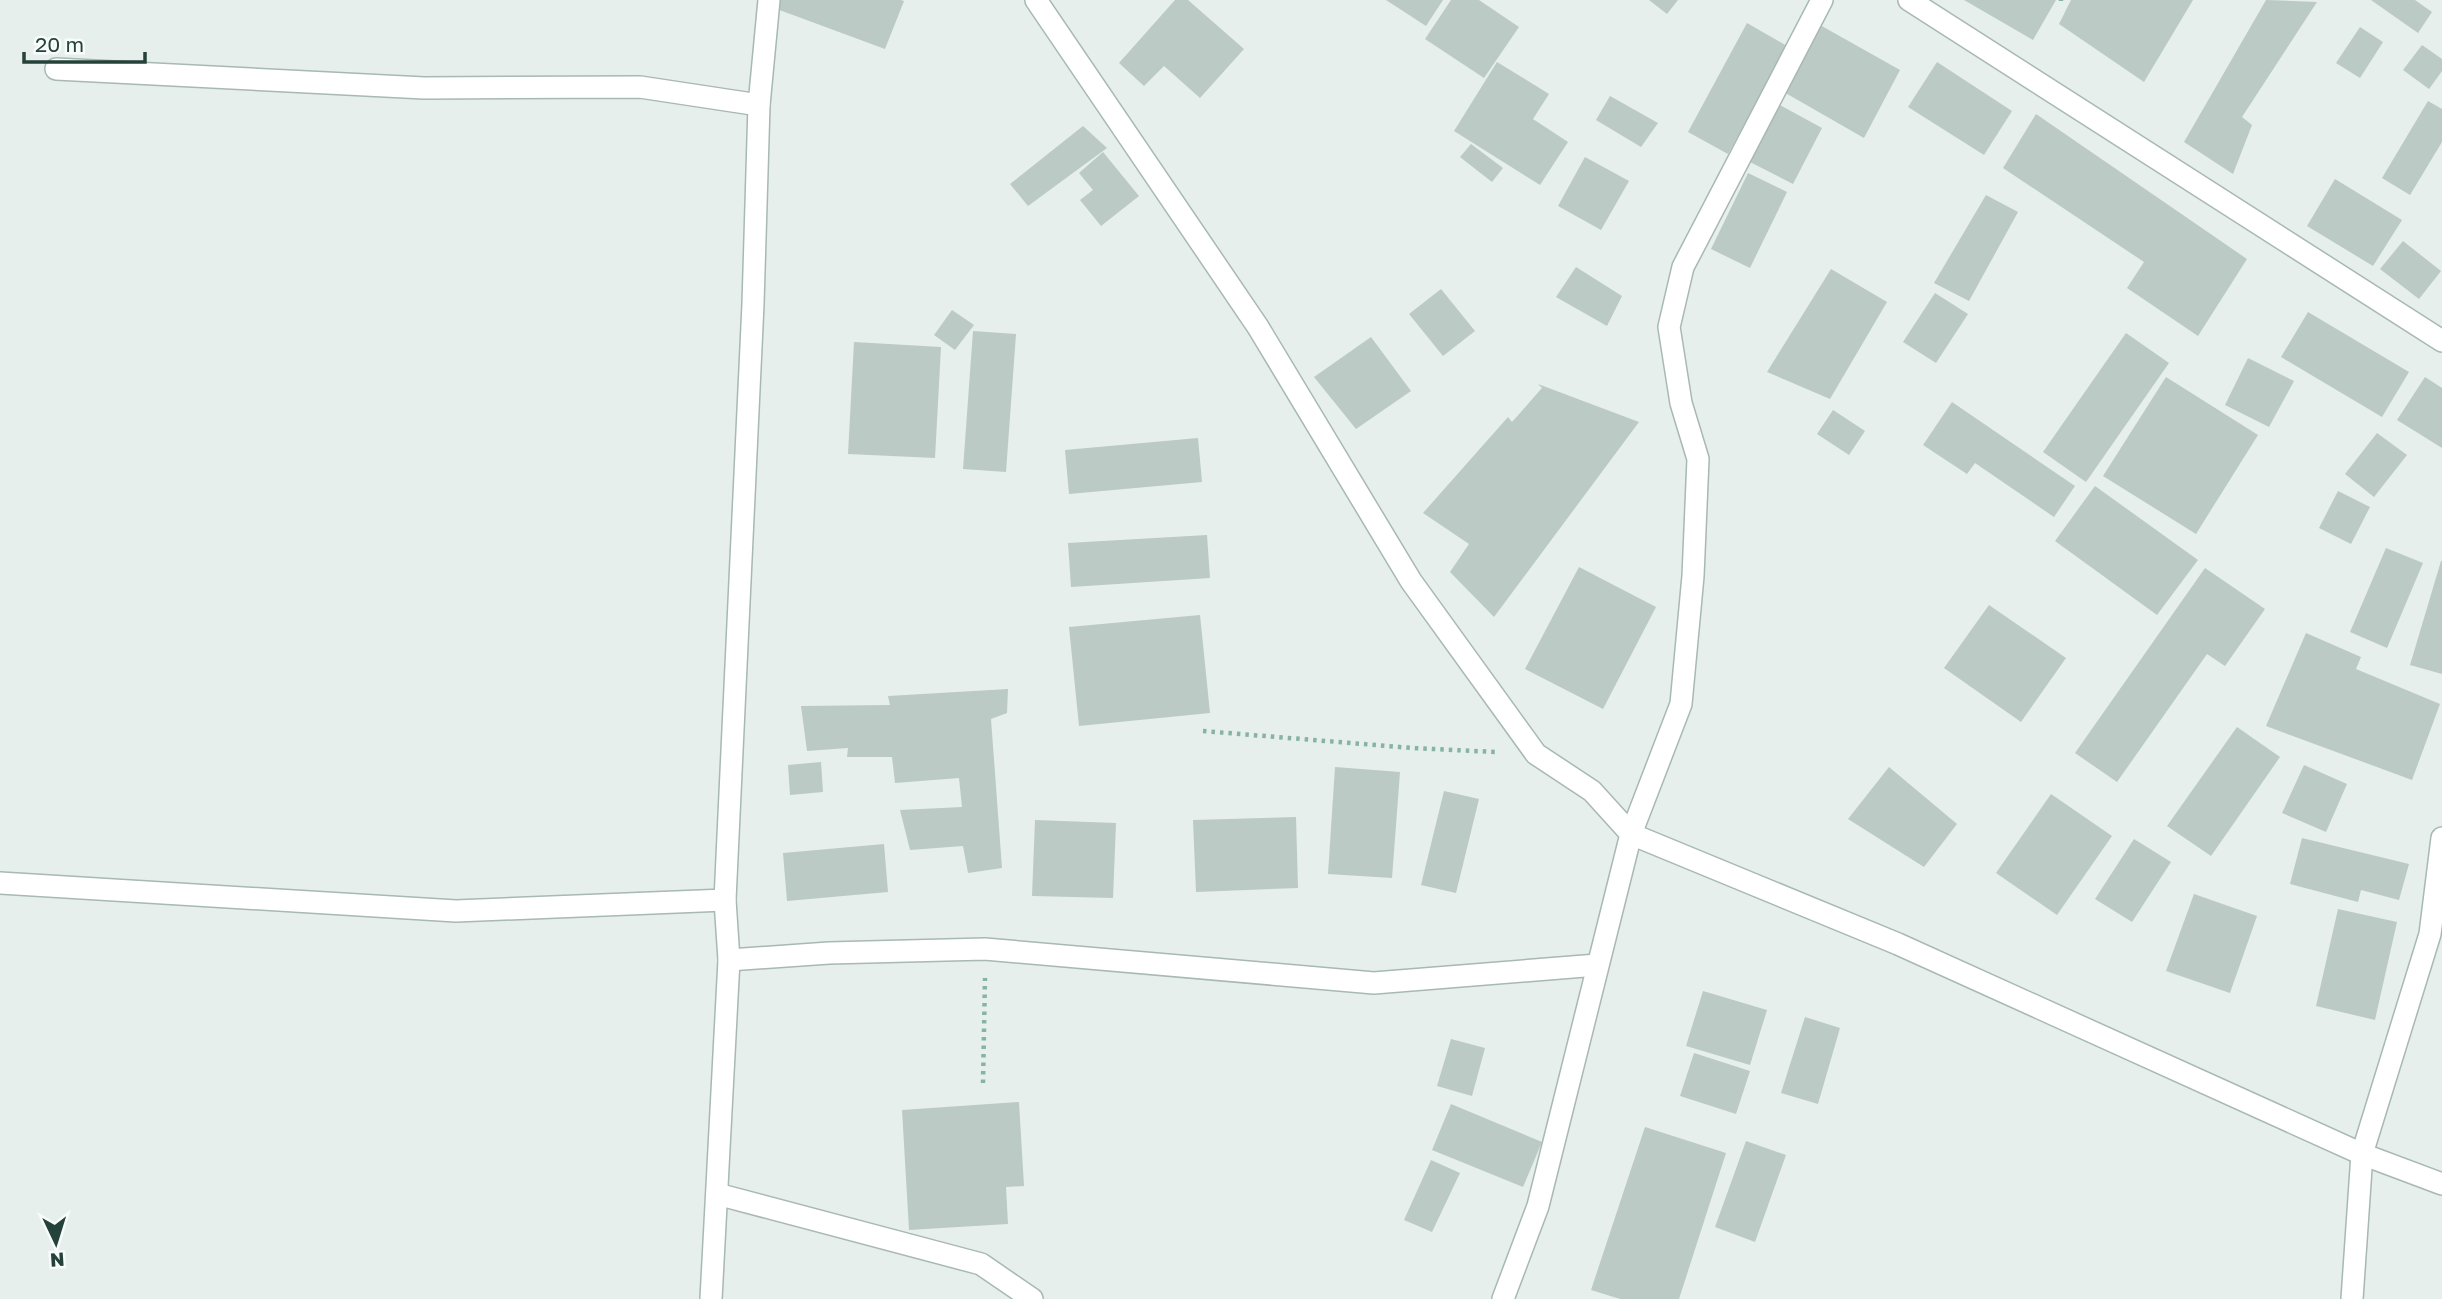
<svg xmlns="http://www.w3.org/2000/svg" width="2442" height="1299" font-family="'Golos Text',sans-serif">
	<rect width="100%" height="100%" fill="#e6efeb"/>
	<g fill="#bbcac4">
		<polygon points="777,0 901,0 904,1 885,49 774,8"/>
		<polygon points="1175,0 1188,0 1244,49 1200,98 1164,66 1144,86 1119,63"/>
		<polygon points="1386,0 1443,0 1426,26"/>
		<polygon points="1451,0 1479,0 1519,27 1484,78 1425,39"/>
		<polygon points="1649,0 1678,0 1667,14"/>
		<polygon points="1964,0 2056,0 2033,40"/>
		<polygon points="2071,0 2193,0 2144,82 2059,24"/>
		<polygon points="2266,0 2317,2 2242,117 2252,125 2233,174 2184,142"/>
		<polygon points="2371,0 2415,0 2432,12 2418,33"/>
		<polygon points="1747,23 1787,46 1728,154 1688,132"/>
		<polygon points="1820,25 1900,70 1864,138 1782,91"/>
		<polygon points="2360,27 2383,42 2360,78 2336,63"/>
		<polygon points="2422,45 2442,59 2442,71 2429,89 2403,70"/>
		<polygon points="1497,62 1549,94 1533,119 1568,142 1540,185 1454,131"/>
		<polygon points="1937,62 2012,111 1984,155 1908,107"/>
		<polygon points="1610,96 1658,123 1641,147 1596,120"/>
		<polygon points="2428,101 2442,109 2442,142 2410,195 2382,178"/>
		<polygon points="1778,104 1822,128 1793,184 1748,161"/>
		<polygon points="2036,114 2247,259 2198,336 2127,288 2144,262 2003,168"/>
		<polygon points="1083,126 1107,148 1028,206 1010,184"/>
		<polygon points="1471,144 1503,168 1492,182 1460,157"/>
		<polygon points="1103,152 1139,196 1101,226 1080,200 1093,190 1079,173"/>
		<polygon points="1585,157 1629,181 1601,230 1558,206"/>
		<polygon points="1748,173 1787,192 1750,268 1711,249"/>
		<polygon points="2335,179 2402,220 2373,266 2307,226"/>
		<polygon points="1986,195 2018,212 1969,301 1934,283"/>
		<polygon points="2403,241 2441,271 2419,299 2380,269"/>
		<polygon points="1576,267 1622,296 1607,326 1556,297"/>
		<polygon points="1831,269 1887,302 1830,399 1767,372"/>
		<polygon points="1441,289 1475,331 1443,356 1409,314"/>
		<polygon points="1935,293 1968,314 1936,363 1903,342"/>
		<polygon points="952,310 974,325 955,350 934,335"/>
		<polygon points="2308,312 2409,372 2382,417 2281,357"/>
		<polygon points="973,331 1016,334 1006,472 963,469"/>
		<polygon points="2126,333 2169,363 2086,482 2043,452"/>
		<polygon points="1371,337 1411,391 1356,429 1314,377"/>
		<polygon points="854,342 941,347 935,458 848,454"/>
		<polygon points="2248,358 2294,381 2269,427 2225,405"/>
		<polygon points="2166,377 2258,435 2196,534 2103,476"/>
		<polygon points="2425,377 2442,388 2442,448 2397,420"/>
		<polygon points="1538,384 1639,422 1494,617 1450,572 1469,544 1423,513 1508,417 1512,422 1542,388"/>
		<polygon points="1952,402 2075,486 2054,517 1975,463 1967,474 1923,445"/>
		<polygon points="1833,410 1865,431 1849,455 1817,434"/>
		<polygon points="2377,433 2407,455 2374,497 2345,474"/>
		<polygon points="1198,438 1202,482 1069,494 1065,450"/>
		<polygon points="2095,486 2198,560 2157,615 2055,541"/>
		<polygon points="2338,491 2370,507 2351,544 2319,528"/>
		<polygon points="1207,535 1210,578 1071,587 1068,543"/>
		<polygon points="2386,548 2423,563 2387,648 2350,632"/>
		<polygon points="2441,561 2442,561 2442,674 2410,665"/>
		<polygon points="1579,567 1656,607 1603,709 1525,669"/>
		<polygon points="2205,568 2265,609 2225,666 2207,654 2117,782 2075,753"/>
		<polygon points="1989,605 2066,658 2021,722 1944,668"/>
		<polygon points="1200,615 1210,713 1079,726 1069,627"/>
		<polygon points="2306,633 2361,657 2356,669 2440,704 2412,780 2266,726"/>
		<polygon points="1008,689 1007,713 991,719 1002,868 968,873 963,846 910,850 900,810 962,807 959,778 895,783 892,757 847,757 848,748 807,751 801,706 890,705 888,696"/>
		<polygon points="2237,727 2280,757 2211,856 2167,826"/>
		<polygon points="821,762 823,792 790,795 788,765"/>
		<polygon points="2304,765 2347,784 2326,832 2282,813"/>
		<polygon points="1335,767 1400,772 1392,878 1328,874"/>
		<polygon points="1889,767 1957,824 1924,867 1848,819"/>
		<polygon points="1444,791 1479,799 1456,893 1421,885"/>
		<polygon points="2051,794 2112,836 2057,915 1996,873"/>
		<polygon points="1296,817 1298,888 1196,892 1193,820"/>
		<polygon points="1035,820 1116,823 1113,898 1032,896"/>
		<polygon points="2302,838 2409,864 2399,900 2361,890 2358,902 2290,884"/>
		<polygon points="2134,839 2171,862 2132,922 2095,899"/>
		<polygon points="884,844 888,892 787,901 783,853"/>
		<polygon points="2194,894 2257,916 2230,993 2166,971"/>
		<polygon points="2338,909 2397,922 2375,1020 2316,1006"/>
		<polygon points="1703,991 1767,1010 1750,1065 1686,1046"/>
		<polygon points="1805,1017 1840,1028 1818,1104 1781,1093"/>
		<polygon points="1451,1039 1485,1048 1472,1096 1437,1086"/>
		<polygon points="1694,1053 1750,1071 1736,1114 1680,1096"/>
		<polygon points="1019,1102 1024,1186 1006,1187 1008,1224 909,1230 902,1110"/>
		<polygon points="1451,1104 1542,1142 1523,1187 1432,1150"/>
		<polygon points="1645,1127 1726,1153 1679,1299 1620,1299 1591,1290"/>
		<polygon points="1746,1141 1786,1155 1755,1242 1715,1227"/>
		<polygon points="1431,1160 1460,1173 1432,1232 1404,1220"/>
	</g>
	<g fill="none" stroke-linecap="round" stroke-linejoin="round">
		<g stroke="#a8b8b2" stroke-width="24">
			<g id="street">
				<polyline points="1036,0 1258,327 1411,581 1536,754 1592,791 1631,834 1898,944 2362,1154 2442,1184"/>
				<polyline points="1909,0 2442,341"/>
				<polyline points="56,69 424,88 640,87 759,105"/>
				<polyline points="0,883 456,911 725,900"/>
				<polyline points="729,960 829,953 985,949 1374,983 1597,965"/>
				<polyline points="717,1194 981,1264 1032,1299"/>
				<polyline points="711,1299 729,960 725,900 753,304 759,105 769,0"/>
				<polyline points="1503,1299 1538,1206 1631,834 1681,704 1693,576 1698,459 1681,403 1669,327 1683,267 1822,0"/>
				<polyline points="2352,1299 2362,1154 2430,934 2442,838"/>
			</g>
		</g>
		<g stroke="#86b3a5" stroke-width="4.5" stroke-dasharray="3.5 5" stroke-linecap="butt">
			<polyline points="2061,1 2061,0"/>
			<polyline points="1203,731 1412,748 1496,752"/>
			<polyline points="983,1083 985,978"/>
		</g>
		<use href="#street" stroke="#fff" stroke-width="21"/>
	</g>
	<g transform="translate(56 1243) rotate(176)" stroke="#f7fbf9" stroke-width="5" paint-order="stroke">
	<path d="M0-5L12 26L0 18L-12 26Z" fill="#24423a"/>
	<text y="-10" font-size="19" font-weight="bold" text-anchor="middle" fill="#24423a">N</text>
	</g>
	<path d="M24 52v10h121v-10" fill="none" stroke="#24423a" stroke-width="3.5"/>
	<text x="35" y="52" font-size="21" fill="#24423a" stroke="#f7fbf9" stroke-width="5" paint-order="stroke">20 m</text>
</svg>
